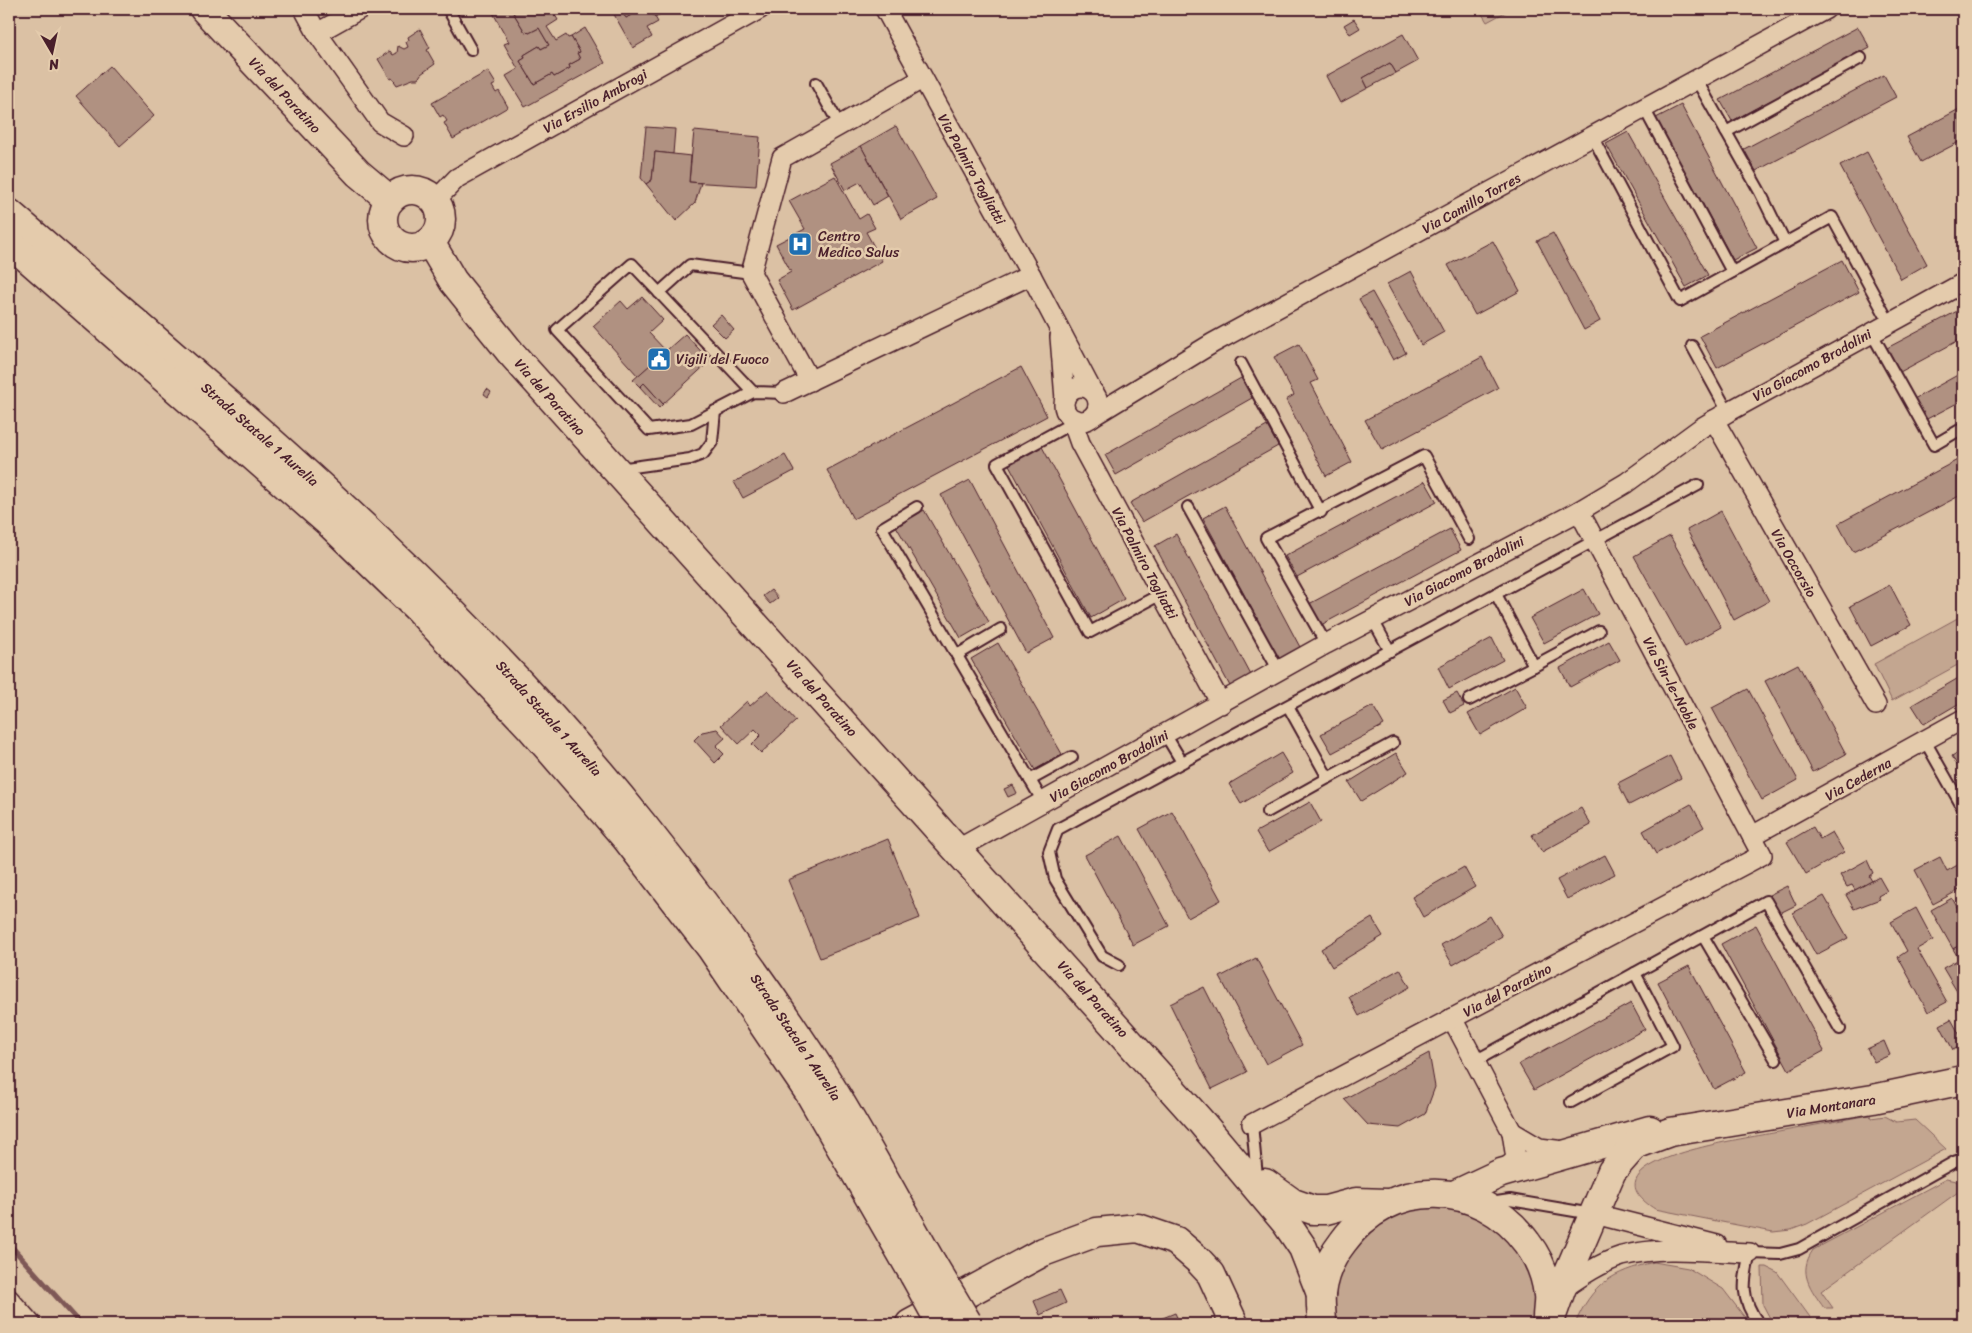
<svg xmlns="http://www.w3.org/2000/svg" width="1972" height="1333" font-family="Sriracha,sans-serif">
	<rect width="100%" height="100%" fill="#dbc1a4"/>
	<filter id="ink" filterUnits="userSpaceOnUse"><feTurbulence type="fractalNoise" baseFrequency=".02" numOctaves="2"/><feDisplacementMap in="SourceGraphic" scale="10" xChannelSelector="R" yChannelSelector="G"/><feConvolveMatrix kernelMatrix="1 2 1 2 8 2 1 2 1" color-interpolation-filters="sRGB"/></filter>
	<g filter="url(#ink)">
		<polygon fill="#ceb39a" points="9,1281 47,1324 9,1324"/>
		<g fill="#c3a690" stroke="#86625e">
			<polygon points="1479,9 1511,9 1487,22"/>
			<polygon points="1963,615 1963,662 1892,701 1874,664"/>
			<path d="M1870,1115L1871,1118L1885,1116L1896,1122L1915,1120L1946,1149L1807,1224L1791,1230L1773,1232L1655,1209C1578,1161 1748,1138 1773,1133C1805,1127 1838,1121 1870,1115Z"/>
			<path d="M1946,1179L1956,1181L1963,1186V1198L1958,1192L1821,1291L1833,1308H1824C1811,1289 1797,1273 1813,1250Z"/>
			<polygon points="1418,1204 1468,1209 1509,1238 1527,1267 1532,1283 1534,1300 1532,1324 1331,1324 1330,1294 1358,1234"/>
			<path d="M1654,1262L1688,1268L1723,1289L1750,1324H1575C1592,1284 1612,1272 1654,1262Z"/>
			<polygon points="1762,1267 1767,1267 1777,1272 1815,1324 1773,1324 1763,1305"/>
		</g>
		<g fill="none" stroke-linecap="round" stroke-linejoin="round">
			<polyline stroke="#7e5856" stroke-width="5.5" points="9,1244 81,1324"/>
		</g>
		<g fill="#b09181" stroke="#4a1f2b">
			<polygon points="496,9 511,9 525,32 527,31 529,33 539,28 549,45 541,49 539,46 524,55 525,58 520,61 534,84 552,74 554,77 570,68 569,65 580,59 577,53 580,52 571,37 585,28 605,63 525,107 506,76 518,69 504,44 509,42 492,11"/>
			<polygon points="511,9 555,9 552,10 558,20 547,27 556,41 566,35 568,38 571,37 580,52 577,53 580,59 569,65 570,68 554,77 552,74 534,84 520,61 525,58 524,55 539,46 541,49 549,45 539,28 529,33 527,31 525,32"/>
			<polygon points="611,9 620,9 626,18 641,9 650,9 658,22 647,28 652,37 633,48"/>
			<polygon points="620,9 641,9 626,18"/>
			<polygon points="650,9 670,9 655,17"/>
			<polygon points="1354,19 1360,28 1350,34 1344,25"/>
			<polygon points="1858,27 1870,48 1732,121 1720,100"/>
			<polygon points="420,29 430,48 427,50 435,64 421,74 418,79 413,79 397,85 392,78 390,79 378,59 390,51 393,55 397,53 398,46 404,49 408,47 406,42 409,40 408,37"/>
			<polygon points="1403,34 1418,61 1396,73 1390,63 1363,78 1368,88 1340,103 1326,76"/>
			<polygon points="1390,63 1396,73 1368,88 1363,78"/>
			<polygon points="110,66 154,116 120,146 76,96"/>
			<polygon points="488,71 496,84 492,86 496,93 499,91 508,107 453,139 444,123 447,121 443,115 440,117 432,103"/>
			<polygon points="1884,75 1896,97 1756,171 1744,149"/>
			<polygon points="1681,105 1757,248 1733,260 1656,118"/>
			<polygon points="1963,107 1963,140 1921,162 1907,137"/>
			<polygon points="896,126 937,199 901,219 861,146"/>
			<polygon points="646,127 675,129 673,154 655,152 652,180 646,184 641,178"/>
			<polygon points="694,131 760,137 756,186 689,182"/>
			<polygon points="1628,132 1708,275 1686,287 1606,144"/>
			<polygon points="861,146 888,196 873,205 860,182 845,190 830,163"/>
			<polygon points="655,152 691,156 689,182 701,183 695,203 676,221 646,184 652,180"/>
			<polygon points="1867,152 1927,264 1901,279 1840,166"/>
			<polygon points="835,176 859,219 867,214 875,228 866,232 882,261 793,310 777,280 791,272 776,244 805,229 789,201"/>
			<polygon points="1553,233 1600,321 1584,330 1537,241"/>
			<polygon points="1493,241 1520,291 1475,315 1448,265"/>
			<polygon points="1842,260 1859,292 1717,368 1700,336"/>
			<polygon points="1411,271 1444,332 1421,345 1387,284"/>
			<polygon points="1372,292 1406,353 1393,360 1359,299"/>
			<polygon points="642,297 663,320 649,333 666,351 638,376 593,326 621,301 628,309"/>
			<polygon points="1963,308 1963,338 1900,372 1887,348"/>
			<polygon points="721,315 734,330 725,338 711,324"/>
			<polygon points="685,334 710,361 663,404 644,383 640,387 633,380"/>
			<polygon points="1299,344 1318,380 1311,383 1352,462 1326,476 1286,400 1294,395 1274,357"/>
			<polygon points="1482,357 1498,388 1382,450 1365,420"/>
			<polygon points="1021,367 1047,416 853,519 827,470"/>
			<polygon points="1963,372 1963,400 1925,420 1914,399"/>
			<polygon points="1241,378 1252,398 1116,475 1105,455"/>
			<polygon points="644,383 663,404 659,408 640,387"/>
			<polygon points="487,389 491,392 488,397 484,394"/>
			<polygon points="1267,426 1278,446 1142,522 1130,503"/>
			<polygon points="1040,443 1124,599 1091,618 1007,461"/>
			<polygon points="785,455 794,471 743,498 734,482"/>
			<polygon points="1963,457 1963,494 1853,552 1838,524"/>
			<polygon points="970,480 1054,638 1026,653 941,495"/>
			<polygon points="1425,481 1437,502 1297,577 1285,556"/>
			<polygon points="1225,506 1301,649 1279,660 1203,518"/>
			<polygon points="924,510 989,622 961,638 896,526"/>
			<polygon points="1721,511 1769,601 1734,620 1687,530"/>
			<polygon points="1450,529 1461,550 1321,625 1309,604"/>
			<polygon points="1176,534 1252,677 1231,688 1155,546"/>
			<polygon points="1670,536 1721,627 1685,647 1634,556"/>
			<polygon points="1890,585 1911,625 1871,646 1850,606"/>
			<polygon points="1584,589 1598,614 1544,643 1530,618"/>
			<polygon points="771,590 778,598 770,604 763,596"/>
			<polygon points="1492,638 1503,660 1449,689 1438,667"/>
			<polygon points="1609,641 1620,660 1570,687 1560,668"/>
			<polygon points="998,643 1062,754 1035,770 971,659"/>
			<polygon points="1798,664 1846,754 1813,772 1765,681"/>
			<polygon points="1962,676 1963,701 1924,724 1912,705"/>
			<polygon points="1515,687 1527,708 1480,735 1468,714"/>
			<polygon points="1748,689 1798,780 1762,800 1712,708"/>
			<polygon points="768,690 796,721 761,753 752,744 761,735 755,729 739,744 721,725 747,701 750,706"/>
			<polygon points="1457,693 1464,706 1450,713 1443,700"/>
			<polygon points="1373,706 1384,725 1332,753 1321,734"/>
			<polygon points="717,729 725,738 716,746 724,754 715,763 694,740 702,732"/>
			<polygon points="1963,749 1963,776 1952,756"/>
			<polygon points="1281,753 1293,773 1241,804 1229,784"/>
			<polygon points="1396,753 1408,772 1361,801 1349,782"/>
			<polygon points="1670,756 1681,778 1629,805 1618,783"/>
			<polygon points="1013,785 1017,793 1008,797 1004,789"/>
			<polygon points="1310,802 1321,822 1268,852 1256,832"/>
			<polygon points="1691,804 1704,827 1656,854 1643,831"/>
			<polygon points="1581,808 1591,825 1542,852 1532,835"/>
			<polygon points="1172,811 1221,900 1188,918 1139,829"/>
			<polygon points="1813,827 1820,839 1832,832 1844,852 1806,874 1787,842"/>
			<polygon points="1121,836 1169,926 1133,945 1085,855"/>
			<polygon points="888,839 920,918 820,958 788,880"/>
			<polygon points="1605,855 1615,874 1567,899 1557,880"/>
			<polygon points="1940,857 1947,871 1963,862 1963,888 1933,904 1915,870"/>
			<polygon points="1867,860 1873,873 1869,876 1872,881 1855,890 1852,885 1847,887 1840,875"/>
			<polygon points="1464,867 1475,887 1423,917 1412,897"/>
			<polygon points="1879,877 1887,891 1878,896 1880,899 1854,909 1846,895"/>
			<polygon points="1787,886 1796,905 1778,914 1769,895"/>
			<polygon points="1824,896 1848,938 1816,955 1793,913"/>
			<polygon points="1952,898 1963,918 1963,943 1953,949 1931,910"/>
			<polygon points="1916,908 1933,940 1917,949 1947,1002 1928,1012 1898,957 1907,951 1891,922"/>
			<polygon points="1490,916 1502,936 1453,965 1441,945"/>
			<polygon points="1372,918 1383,936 1332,967 1321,949"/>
			<polygon points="1756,925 1824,1051 1789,1070 1721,944"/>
			<polygon points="1963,943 1963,957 1959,959 1953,949"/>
			<polygon points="1963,957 1963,993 1959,995 1943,968"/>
			<polygon points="1256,958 1302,1045 1266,1064 1220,977"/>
			<polygon points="1689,966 1746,1072 1714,1089 1658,982"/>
			<polygon points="1400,969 1410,987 1359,1016 1349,997"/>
			<polygon points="1204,987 1247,1072 1212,1089 1170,1004"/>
			<polygon points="1631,1003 1645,1029 1534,1090 1519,1064"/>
			<polygon points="1951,1019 1963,1041 1963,1045 1953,1050 1940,1025"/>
			<polygon points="1884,1041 1890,1055 1874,1062 1867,1049"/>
			<polygon points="1429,1053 1435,1087 1425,1114 1400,1128 1368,1125 1344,1099"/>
			<polygon points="1060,1290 1066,1303 1040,1315 1034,1301"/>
			<polygon points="1175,1313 1180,1324 1148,1324"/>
		</g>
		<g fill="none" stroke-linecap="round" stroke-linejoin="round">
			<g stroke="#4a1f2b" stroke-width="14">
				<g id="lane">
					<polyline points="448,9 471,50"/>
					<polyline points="1696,79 1760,192 1785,243"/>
					<polyline points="816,83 840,126"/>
					<polyline points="1644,108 1732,272"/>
					<polyline points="1726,132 1861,58"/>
					<polyline points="1592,136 1680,301 1832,217 1889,322"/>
					<polyline points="659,293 690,265 751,273"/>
					<polyline points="1871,332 1934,445 1963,428"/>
					<polyline points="1692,346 1728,412"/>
					<polyline points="1241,363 1321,512"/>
					<polyline points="753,392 632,264 557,330 649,430 691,424 753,392 784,393"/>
					<polyline points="1076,421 997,464 1090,632 1161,594"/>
					<polyline points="619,469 690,459 703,454 712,442 715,411"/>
					<polyline points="917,507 882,528 1043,802"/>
					<polyline points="1188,507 1279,671"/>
					<polyline points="1373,620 1390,651"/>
					<polyline points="1326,644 1266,538 1424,456 1469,539"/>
					<polyline points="957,655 1001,629"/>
					<polyline points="1534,666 1599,631"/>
					<polyline points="1469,700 1534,666 1496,594"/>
					<polyline points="1165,734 1182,762"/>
					<polyline points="1925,741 1963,808"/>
					<polyline points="1328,778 1393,743"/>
					<polyline points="1030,780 1072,757"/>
					<polyline points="1267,812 1328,778 1288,706"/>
					<polyline points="1703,936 1776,1060"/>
					<polyline points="1119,965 1102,956 1055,879 1049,852 1058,829 1698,485"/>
					<polyline points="1475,1061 1766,901 1840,1029"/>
					<polyline points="1571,1102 1673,1046 1635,973"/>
					<polyline points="1252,1124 1257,1177"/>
					<polyline points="1490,1203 1510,1200 1592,1214"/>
					<path d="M1759,1324C1740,1299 1743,1282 1750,1253L1780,1254L1799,1249L1954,1162L1963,1159"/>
				</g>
			</g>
			<g stroke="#4a1f2b" stroke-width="22">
				<g id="street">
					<polyline points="304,9 317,33 380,122 404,136"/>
					<polyline points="885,9 1031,275 1092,391"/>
					<polyline points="317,33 360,9"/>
					<polyline points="435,201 457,178 760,9"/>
					<polyline points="1060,337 1065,399"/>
					<polyline points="810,381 751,273 782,158 922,79"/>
					<circle cx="1081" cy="404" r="17"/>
					<polyline points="784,393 1031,275"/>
					<polyline points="1093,416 1213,343 1826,9"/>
					<polyline points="1077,420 1075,429 1080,443 1221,704"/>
					<polyline points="1714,420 1876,705"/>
					<polyline points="1752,836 1963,719"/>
					<polyline points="958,849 1326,644 1579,511 1626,483 1701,428 1728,412 1963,283"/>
					<polyline points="1452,1018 1512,1132 1516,1159 1501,1173"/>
					<polyline points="1252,1124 1762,855 1579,511"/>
					<polyline points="1512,1132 1539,1148 1564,1151"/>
					<polyline points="1595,1214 1717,1245"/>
					<path d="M1561,1290C1580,1277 1600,1263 1622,1256C1663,1245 1709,1252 1750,1253"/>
					<polyline points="9,1299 31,1324"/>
				</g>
			</g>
			<g stroke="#4a1f2b" stroke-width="31">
				<g id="secondary">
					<polyline points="204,9 358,173 390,200"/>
					<circle cx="412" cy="219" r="29"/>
					<polyline points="430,242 453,281 511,353 1202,1123 1286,1223 1303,1248 1321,1294"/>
					<polyline points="1265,1183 1293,1203 1313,1210 1326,1210 1356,1202 1387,1203"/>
					<polyline points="1454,1195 1501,1173 1650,1130"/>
					<polyline points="910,1324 1043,1252 1097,1232 1138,1228 1176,1241 1198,1260 1211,1274 1234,1324"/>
					<path d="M1322,1324C1322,1315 1320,1303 1321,1294C1323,1275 1332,1256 1343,1242C1390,1177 1480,1178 1527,1243C1538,1257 1546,1276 1548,1295C1549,1302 1547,1310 1547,1318"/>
					<polyline points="1549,1324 1561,1290 1612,1171 1635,1145 1670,1132 1873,1099 1963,1080"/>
				</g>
			</g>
			<g stroke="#4a1f2b" stroke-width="31">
				<g id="highway">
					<path d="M9,213C230,405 461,595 644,826C710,909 773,995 830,1085C866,1143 898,1204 932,1263"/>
					<polyline points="9,242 328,522 419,610 530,727 625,837 711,948 810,1094 914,1275"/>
				</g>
			</g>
			<use href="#lane" stroke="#e4cbac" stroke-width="10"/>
			<use href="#street" stroke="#e4cbac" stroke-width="19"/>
			<use href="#secondary" stroke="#e4cbac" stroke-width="28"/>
			<use href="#highway" stroke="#e4cbac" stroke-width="28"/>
			<g stroke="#4a1f2b" stroke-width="31" stroke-linecap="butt">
				<g id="highway-bridge">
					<polyline points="932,1263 967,1322"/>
					<polyline points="914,1275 941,1324"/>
				</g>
			</g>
			<use href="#highway-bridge" stroke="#e4cbac" stroke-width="28"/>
		</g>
	</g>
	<defs>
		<g id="hospital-square" transform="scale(1.25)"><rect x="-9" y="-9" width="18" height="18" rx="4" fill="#1f6fb2" stroke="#e4cbac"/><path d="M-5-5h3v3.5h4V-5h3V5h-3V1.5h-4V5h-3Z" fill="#fff"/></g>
		<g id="civic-square" transform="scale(1.25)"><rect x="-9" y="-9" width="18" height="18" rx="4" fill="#1f6fb2" stroke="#e4cbac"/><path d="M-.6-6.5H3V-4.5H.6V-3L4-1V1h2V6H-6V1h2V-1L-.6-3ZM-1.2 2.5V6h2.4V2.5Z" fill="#fff"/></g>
	</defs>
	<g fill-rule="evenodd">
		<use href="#hospital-square" x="800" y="244"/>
		<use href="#civic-square" x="659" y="359"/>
	</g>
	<g text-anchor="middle" stroke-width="5" stroke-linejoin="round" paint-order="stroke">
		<g font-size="14" fill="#4a1f2b" stroke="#e4cbac">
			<text transform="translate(285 95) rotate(47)" y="5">Via del Paratino</text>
			<text transform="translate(595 101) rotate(-29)" y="5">Via Ersilio Ambrogi</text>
			<text transform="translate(972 169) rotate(61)" y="5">Via Palmiro Togliatti</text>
			<text transform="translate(1471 203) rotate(-29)" y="5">Via Camillo Torres</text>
			<text transform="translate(1812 365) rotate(-29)" y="5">Via Giacomo Brodolini</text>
			<text transform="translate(550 397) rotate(48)" y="5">Via del Paratino</text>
			<text transform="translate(260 434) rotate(41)" y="5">Strada Statale 1 Aurelia</text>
			<text transform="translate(1145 563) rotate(62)" y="5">Via Palmiro Togliatti</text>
			<text transform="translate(1794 563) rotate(60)" y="5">Via Occorsio</text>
			<text transform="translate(1464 571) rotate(-28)" y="5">Via Giacomo Brodolini</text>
			<text transform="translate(1671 683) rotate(62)" y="5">Via Sin-le-Noble</text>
			<text transform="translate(822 698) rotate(48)" y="5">Via del Paratino</text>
			<text transform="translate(549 718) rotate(48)" y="5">Strada Statale 1 Aurelia</text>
			<text transform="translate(1109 766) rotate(-29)" y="5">Via Giacomo Brodolini</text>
			<text transform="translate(1858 779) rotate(-29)" y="5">Via Cederna</text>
			<text transform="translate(1507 990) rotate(-28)" y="5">Via del Paratino</text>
			<text transform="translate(1093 999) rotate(48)" y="5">Via del Paratino</text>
			<text transform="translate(796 1037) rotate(56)" y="5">Strada Statale 1 Aurelia</text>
			<text transform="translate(1831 1106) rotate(-9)" y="5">Via Montanara</text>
		</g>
		<g font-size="14" fill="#4a1f2b" stroke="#e4cbac" text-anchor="start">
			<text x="818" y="241">Centro<tspan x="818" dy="16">Medico Salus</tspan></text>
			<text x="676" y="364">Vigili del Fuoco</text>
		</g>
	</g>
	<rect width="1972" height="1333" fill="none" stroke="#e4cbac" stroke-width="30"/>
	<rect x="15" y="15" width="1942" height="1303" fill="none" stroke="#4a1f2b" stroke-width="2" filter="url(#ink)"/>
	<g transform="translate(52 52) rotate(171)" stroke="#e4cbac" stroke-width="4" paint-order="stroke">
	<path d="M0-4L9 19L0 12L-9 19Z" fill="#4a1f2b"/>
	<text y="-8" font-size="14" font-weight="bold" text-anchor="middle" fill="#4a1f2b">N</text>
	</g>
</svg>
